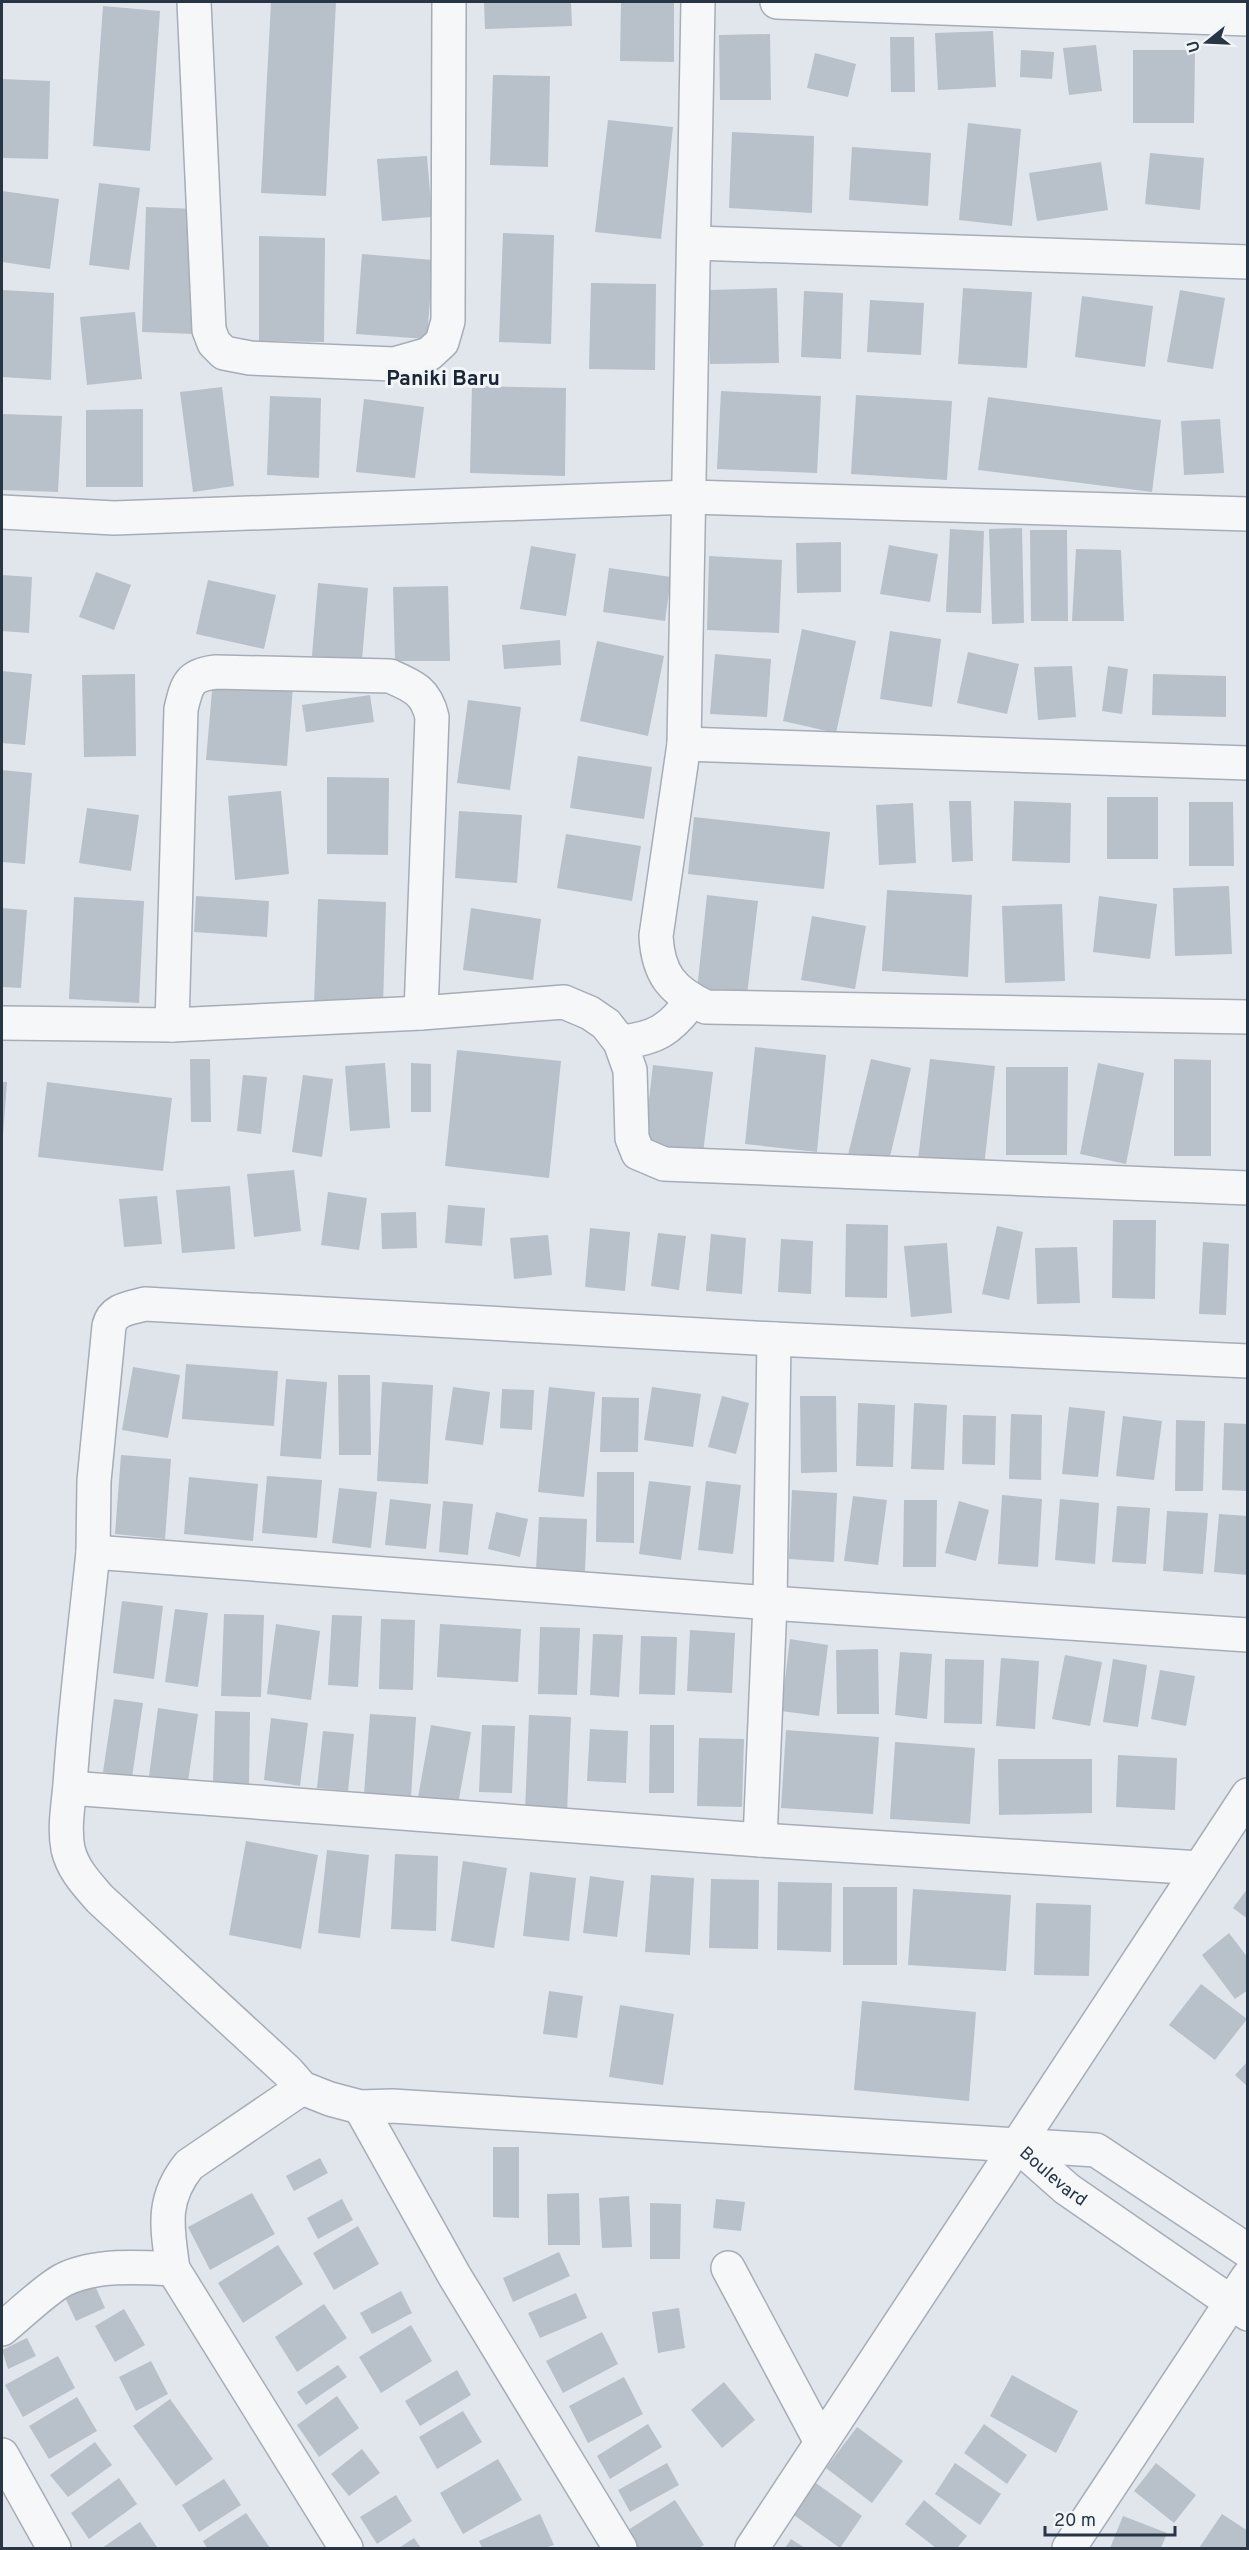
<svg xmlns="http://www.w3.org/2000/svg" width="1249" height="2550" font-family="Overpass,sans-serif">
	<rect width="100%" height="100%" fill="#e1e6ec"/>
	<g fill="#b8c0ca">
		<polygon points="271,2 336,2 326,196 261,193"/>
		<polygon points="484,2 571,2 572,26 485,29"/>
		<polygon points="621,2 674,2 674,62 620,61"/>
		<polygon points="103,6 160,11 150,151 93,146"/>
		<polygon points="993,31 996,87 938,90 935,33"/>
		<polygon points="770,34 771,100 720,100 719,35"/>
		<polygon points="890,37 914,37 915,92 891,92"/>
		<polygon points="1096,45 1102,91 1069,95 1063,48"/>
		<polygon points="1021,50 1054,52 1052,79 1020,77"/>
		<polygon points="1133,50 1195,50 1194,123 1133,123"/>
		<polygon points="815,53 856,64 848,97 807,88"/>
		<polygon points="493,75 550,76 548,167 490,165"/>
		<polygon points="2,79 50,81 48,159 2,158"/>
		<polygon points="608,120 673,127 661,239 595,232"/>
		<polygon points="968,123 1021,129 1012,226 959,220"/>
		<polygon points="732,132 814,136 812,213 729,208"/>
		<polygon points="852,147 931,153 928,206 849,200"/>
		<polygon points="1150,153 1204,158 1200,210 1145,204"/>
		<polygon points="427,156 432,217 382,221 377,159"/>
		<polygon points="1101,162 1108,210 1037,221 1029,173"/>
		<polygon points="99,183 140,188 129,270 89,265"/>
		<polygon points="2,191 59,199 50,269 2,262"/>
		<polygon points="146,207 197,209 194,334 142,332"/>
		<polygon points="503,233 554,235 551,344 499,342"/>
		<polygon points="259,236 325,238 324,342 259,341"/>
		<polygon points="362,254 433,260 427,339 356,334"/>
		<polygon points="591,283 656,284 655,370 589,369"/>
		<polygon points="777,288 779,363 710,364 708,290"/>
		<polygon points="963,288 1032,292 1027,368 958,364"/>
		<polygon points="2,290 54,293 51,380 2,377"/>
		<polygon points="1180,290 1225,298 1213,369 1167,362"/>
		<polygon points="804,291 843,293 841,359 801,357"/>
		<polygon points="1082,296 1153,306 1145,367 1075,357"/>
		<polygon points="870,300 924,303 921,355 867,352"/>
		<polygon points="135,312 142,379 87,385 80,317"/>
		<polygon points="472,386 566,388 565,476 470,473"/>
		<polygon points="222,387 234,486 193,492 180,392"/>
		<polygon points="721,391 821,396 817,473 717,469"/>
		<polygon points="856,395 952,401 947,480 851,474"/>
		<polygon points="270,396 321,398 319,478 267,475"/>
		<polygon points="988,397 1161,420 1152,492 978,470"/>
		<polygon points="364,399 424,407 415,478 356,472"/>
		<polygon points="143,409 143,487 86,487 86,410"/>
		<polygon points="2,414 62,416 58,492 2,490"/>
		<polygon points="1220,419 1224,473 1184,475 1181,421"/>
		<polygon points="1022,528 1024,623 992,624 989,529"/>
		<polygon points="950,529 984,531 981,613 946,612"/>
		<polygon points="1030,530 1067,530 1068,621 1031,621"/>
		<polygon points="841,542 841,592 797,593 796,543"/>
		<polygon points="889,545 938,554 930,602 880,594"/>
		<polygon points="531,546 576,554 566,616 520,609"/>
		<polygon points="1076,549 1121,550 1124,621 1072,621"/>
		<polygon points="709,556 782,560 779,633 707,630"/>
		<polygon points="609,568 671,577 665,621 603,612"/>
		<polygon points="96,572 131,585 114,630 79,617"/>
		<polygon points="2,575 32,577 29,633 2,631"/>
		<polygon points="208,580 276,595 264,649 196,634"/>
		<polygon points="318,583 368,588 362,660 312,656"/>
		<polygon points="448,586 450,661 395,661 393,587"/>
		<polygon points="802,629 856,641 836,733 783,721"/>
		<polygon points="890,631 941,639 932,707 880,699"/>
		<polygon points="560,640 561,665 504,669 502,645"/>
		<polygon points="597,641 664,656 648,736 580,721"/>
		<polygon points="968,652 1019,664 1007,714 957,703"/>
		<polygon points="715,654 771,659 767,717 710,714"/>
		<polygon points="1072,666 1076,717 1038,720 1034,667"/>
		<polygon points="1108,666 1128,669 1122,714 1102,711"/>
		<polygon points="2,671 32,674 25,745 2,743"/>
		<polygon points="135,674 136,756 84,757 82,675"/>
		<polygon points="1153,674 1226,676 1226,717 1152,715"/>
		<polygon points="213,680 293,686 287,766 206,760"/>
		<polygon points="370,695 374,722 306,732 302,705"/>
		<polygon points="468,700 521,707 510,790 457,783"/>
		<polygon points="578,756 652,767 644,819 570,808"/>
		<polygon points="2,770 32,773 25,864 2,862"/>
		<polygon points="327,777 389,778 388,855 327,854"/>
		<polygon points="281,791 289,874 235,880 228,796"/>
		<rect x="1107" y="797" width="51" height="62"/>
		<polygon points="949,801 971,801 973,861 952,862"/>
		<polygon points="1014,801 1071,803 1070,863 1012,861"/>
		<polygon points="1189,802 1233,802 1234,866 1189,866"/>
		<polygon points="913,803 916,863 879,865 876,805"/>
		<polygon points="87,808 139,815 131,871 79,863"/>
		<polygon points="459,811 522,815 517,883 455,878"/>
		<polygon points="694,817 830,832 824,889 688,874"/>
		<polygon points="566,834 641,846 632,901 557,888"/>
		<polygon points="1229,886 1232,954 1175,956 1173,888"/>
		<polygon points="887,890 972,895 968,977 882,971"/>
		<polygon points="707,895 758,901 747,995 697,990"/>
		<polygon points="196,896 269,901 267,937 194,932"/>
		<polygon points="1099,896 1157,904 1150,959 1093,952"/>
		<polygon points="74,897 144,901 139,1003 69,999"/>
		<polygon points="318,899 386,902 383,1006 314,1004"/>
		<polygon points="1062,904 1065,981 1005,983 1002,906"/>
		<polygon points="2,908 27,910 21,988 2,987"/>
		<polygon points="471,908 541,919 533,980 463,970"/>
		<polygon points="812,916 866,926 855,989 801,980"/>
		<polygon points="755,1047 826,1055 817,1152 745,1144"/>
		<polygon points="457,1050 561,1061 549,1178 445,1166"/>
		<polygon points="190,1059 210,1059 211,1122 191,1122"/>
		<polygon points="871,1059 911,1068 888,1165 848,1155"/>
		<polygon points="930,1059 995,1066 984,1167 918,1160"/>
		<polygon points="1174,1059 1211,1060 1211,1156 1174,1156"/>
		<polygon points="385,1063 390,1128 350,1131 345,1066"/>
		<polygon points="411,1063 431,1064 431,1112 411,1112"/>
		<polygon points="1098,1063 1144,1073 1126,1164 1080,1154"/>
		<polygon points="653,1065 713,1072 703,1153 644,1145"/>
		<polygon points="1006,1067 1068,1067 1067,1155 1006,1155"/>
		<polygon points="243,1075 267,1077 261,1134 237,1131"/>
		<polygon points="303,1075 333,1079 322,1157 292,1152"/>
		<polygon points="2,1082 7,1082 3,1135 2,1135"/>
		<polygon points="47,1082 172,1098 163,1171 38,1157"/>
		<polygon points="294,1170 301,1231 254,1237 247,1174"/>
		<polygon points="230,1186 235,1249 182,1253 176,1190"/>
		<polygon points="328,1192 367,1198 359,1250 321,1245"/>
		<polygon points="157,1196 162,1244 124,1247 119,1199"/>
		<polygon points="448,1205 485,1208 482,1246 445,1243"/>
		<polygon points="416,1212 417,1248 382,1249 381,1213"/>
		<polygon points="1113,1220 1156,1220 1155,1299 1112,1298"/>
		<polygon points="846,1224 888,1225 887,1298 845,1297"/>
		<polygon points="997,1226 1023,1232 1009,1300 982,1294"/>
		<polygon points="590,1228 630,1232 625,1291 585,1287"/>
		<polygon points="658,1233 686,1236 679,1290 651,1286"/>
		<polygon points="711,1234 746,1238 742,1294 706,1291"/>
		<polygon points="548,1235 552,1275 514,1279 510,1238"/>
		<polygon points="781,1239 813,1241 811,1294 778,1292"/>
		<polygon points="1203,1242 1229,1244 1226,1315 1199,1314"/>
		<polygon points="947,1243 952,1313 911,1317 904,1246"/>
		<polygon points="1077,1247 1080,1303 1037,1304 1035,1248"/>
		<polygon points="186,1364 278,1371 274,1426 182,1419"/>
		<polygon points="133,1367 180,1375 168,1438 122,1430"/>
		<polygon points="338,1375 370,1375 371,1455 339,1455"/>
		<polygon points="286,1379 327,1382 321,1459 280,1456"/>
		<polygon points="382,1382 433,1385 428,1484 377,1481"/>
		<polygon points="453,1387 490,1392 483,1445 445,1440"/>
		<polygon points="549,1387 595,1392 584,1497 538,1492"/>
		<polygon points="652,1387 701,1394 693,1447 644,1440"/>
		<polygon points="502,1389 534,1390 532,1430 500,1428"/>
		<polygon points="722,1396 749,1403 736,1454 708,1447"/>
		<polygon points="800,1396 836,1396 837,1472 801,1473"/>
		<polygon points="602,1397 639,1398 638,1452 600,1452"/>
		<polygon points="858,1403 895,1405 893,1467 856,1466"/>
		<polygon points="914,1403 947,1405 944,1470 911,1469"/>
		<polygon points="1069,1407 1105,1411 1098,1477 1062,1474"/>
		<polygon points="1011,1414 1042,1415 1041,1480 1009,1479"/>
		<polygon points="963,1415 996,1416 995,1465 962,1464"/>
		<polygon points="1123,1416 1162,1421 1154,1480 1116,1476"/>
		<polygon points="1176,1420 1205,1421 1203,1491 1175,1491"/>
		<polygon points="1224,1423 1248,1424 1248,1491 1222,1490"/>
		<polygon points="121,1455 171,1459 165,1539 115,1534"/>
		<polygon points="597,1472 634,1472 634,1543 596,1542"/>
		<polygon points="267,1476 322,1480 317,1538 262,1533"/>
		<polygon points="189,1477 258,1484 253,1541 184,1534"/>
		<polygon points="649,1481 691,1486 681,1560 639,1554"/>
		<polygon points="706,1481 741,1485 733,1554 698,1550"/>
		<polygon points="339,1488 377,1492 371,1548 332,1543"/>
		<polygon points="792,1490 837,1493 834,1562 789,1559"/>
		<polygon points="1002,1495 1042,1499 1038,1567 998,1564"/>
		<polygon points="853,1496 887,1500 878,1565 844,1561"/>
		<polygon points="390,1499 431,1504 426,1549 385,1545"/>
		<polygon points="1060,1499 1099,1503 1095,1564 1055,1560"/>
		<polygon points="904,1500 937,1500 936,1567 903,1567"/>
		<polygon points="443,1501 473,1504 468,1555 439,1552"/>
		<polygon points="959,1501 989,1510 976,1561 945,1553"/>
		<polygon points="1117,1506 1150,1508 1146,1564 1112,1562"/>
		<polygon points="1167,1511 1208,1513 1203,1574 1163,1571"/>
		<polygon points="496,1512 528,1519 520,1557 488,1549"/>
		<polygon points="1219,1514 1248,1516 1248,1575 1214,1572"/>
		<polygon points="539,1517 587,1519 585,1572 536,1570"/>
		<polygon points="122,1601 163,1606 154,1679 113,1673"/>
		<polygon points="175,1609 208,1613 198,1687 165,1682"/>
		<polygon points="224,1614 264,1615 261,1697 221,1696"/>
		<polygon points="332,1615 362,1616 358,1687 328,1685"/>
		<polygon points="381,1619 415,1620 413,1690 379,1689"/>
		<polygon points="276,1624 320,1631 311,1700 267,1694"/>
		<polygon points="440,1624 521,1629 518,1682 437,1677"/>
		<polygon points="540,1627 580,1628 577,1695 538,1694"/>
		<polygon points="690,1630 735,1633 732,1693 687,1691"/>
		<polygon points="593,1634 623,1635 619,1697 590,1695"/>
		<polygon points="641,1636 677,1637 675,1695 639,1694"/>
		<polygon points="790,1639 828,1645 819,1716 781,1711"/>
		<polygon points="878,1649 879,1714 837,1714 836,1650"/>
		<polygon points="900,1652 932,1654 927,1719 895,1715"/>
		<polygon points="1065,1655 1102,1662 1090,1726 1052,1719"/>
		<polygon points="1001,1658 1039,1661 1035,1729 996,1726"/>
		<polygon points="945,1659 984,1660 982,1724 944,1723"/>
		<polygon points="1113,1659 1147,1665 1138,1727 1103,1722"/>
		<polygon points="1160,1670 1195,1676 1186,1726 1151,1719"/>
		<polygon points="114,1699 143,1703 132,1777 103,1772"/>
		<polygon points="158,1708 198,1714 188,1781 149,1776"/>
		<polygon points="215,1711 250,1712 249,1784 213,1783"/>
		<polygon points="370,1714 416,1717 411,1797 364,1794"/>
		<polygon points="529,1715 571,1717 567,1813 525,1811"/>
		<polygon points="271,1718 308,1723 300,1786 264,1780"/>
		<polygon points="431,1725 471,1732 457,1810 417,1803"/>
		<polygon points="482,1725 515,1726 512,1793 479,1792"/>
		<polygon points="650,1725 674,1725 674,1793 649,1793"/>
		<polygon points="590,1729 628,1731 626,1783 587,1781"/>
		<polygon points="786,1730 879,1737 873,1814 781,1808"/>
		<polygon points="323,1731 354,1734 348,1791 317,1788"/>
		<polygon points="699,1738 744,1739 742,1807 697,1806"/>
		<polygon points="895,1742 975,1748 970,1824 890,1819"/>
		<polygon points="1118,1755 1177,1758 1175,1810 1116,1807"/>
		<polygon points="998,1759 1092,1759 1092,1813 999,1815"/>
		<polygon points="246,1841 318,1855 301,1949 229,1935"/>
		<polygon points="327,1850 369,1855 360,1938 318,1933"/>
		<polygon points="395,1854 438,1856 436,1931 391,1929"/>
		<polygon points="463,1861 507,1868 494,1948 451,1941"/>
		<polygon points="530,1872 576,1878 569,1941 523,1936"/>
		<polygon points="651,1875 694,1878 690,1955 645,1952"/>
		<polygon points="590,1876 624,1881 617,1937 583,1933"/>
		<polygon points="711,1879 759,1880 758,1949 709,1948"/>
		<polygon points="778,1882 832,1883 831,1952 777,1950"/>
		<rect x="843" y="1887" width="54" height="78"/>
		<polygon points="1248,1888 1248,1919 1233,1908"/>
		<polygon points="913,1889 1011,1895 1006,1971 908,1965"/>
		<polygon points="1036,1903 1091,1905 1089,1976 1034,1975"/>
		<polygon points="1229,1933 1248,1958 1248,1990 1235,1999 1202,1955"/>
		<polygon points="1201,1984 1247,2019 1215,2060 1169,2025"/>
		<polygon points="549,1991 583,1996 577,2038 543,2034"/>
		<polygon points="862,2001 976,2012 969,2101 854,2090"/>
		<polygon points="620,2005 674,2014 663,2085 609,2077"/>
		<polygon points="1248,2061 1248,2087 1235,2075"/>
		<polygon points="493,2147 519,2147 519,2218 493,2217"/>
		<polygon points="320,2158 328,2173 294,2191 286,2176"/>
		<polygon points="252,2193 275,2234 210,2270 188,2227"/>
		<polygon points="579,2193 580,2245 548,2245 547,2194"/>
		<polygon points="629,2196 632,2247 602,2248 599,2198"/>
		<polygon points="342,2199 353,2220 318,2239 307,2218"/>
		<polygon points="716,2199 745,2202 741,2231 713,2228"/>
		<polygon points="650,2203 681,2204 680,2259 650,2259"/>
		<polygon points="358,2226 379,2264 334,2290 313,2253"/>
		<polygon points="278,2245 303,2284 243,2323 218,2283"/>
		<polygon points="559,2252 570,2276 513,2302 503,2278"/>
		<polygon points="91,2277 105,2308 76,2321 62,2291"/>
		<polygon points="401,2291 412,2313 372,2334 360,2313"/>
		<polygon points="576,2293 587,2318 540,2338 528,2313"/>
		<polygon points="324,2304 347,2338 297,2372 275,2337"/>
		<polygon points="679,2308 685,2348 658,2353 652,2312"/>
		<polygon points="124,2309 145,2345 115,2362 95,2326"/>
		<polygon points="411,2325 432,2361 381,2393 359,2357"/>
		<polygon points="602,2332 618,2364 563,2393 546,2361"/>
		<polygon points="27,2338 36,2356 8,2369 2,2350"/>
		<polygon points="58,2356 75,2388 23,2417 5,2385"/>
		<polygon points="151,2361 168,2394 136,2411 119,2377"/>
		<polygon points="338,2365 347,2377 306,2405 297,2392"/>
		<polygon points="457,2370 471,2395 420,2426 405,2401"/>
		<polygon points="1012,2375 1078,2411 1056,2453 990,2416"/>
		<polygon points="624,2377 643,2414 588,2443 569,2406"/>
		<polygon points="724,2382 755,2420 722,2448 691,2410"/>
		<polygon points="337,2396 359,2428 319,2457 297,2425"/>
		<polygon points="77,2397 97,2431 49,2459 29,2426"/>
		<polygon points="170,2399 213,2459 176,2486 133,2426"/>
		<polygon points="463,2411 482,2442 437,2469 419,2437"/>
		<polygon points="648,2424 662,2447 610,2479 597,2456"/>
		<polygon points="984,2424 1027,2455 1007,2484 964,2453"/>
		<polygon points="857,2427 903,2461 872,2503 826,2468"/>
		<polygon points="95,2442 112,2465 68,2497 50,2475"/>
		<polygon points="362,2449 380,2473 349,2496 331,2474"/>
		<polygon points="498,2459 522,2500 463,2534 440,2493"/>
		<polygon points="667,2463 679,2485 630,2512 618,2490"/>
		<polygon points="955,2463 1001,2494 980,2525 935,2494"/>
		<polygon points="1156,2463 1196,2495 1174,2523 1134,2491"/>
		<polygon points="119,2478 137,2504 89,2539 71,2513"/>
		<polygon points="224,2479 241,2505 199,2532 182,2505"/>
		<polygon points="813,2481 862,2516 840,2548 791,2513"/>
		<polygon points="396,2495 412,2521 377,2544 360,2517"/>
		<polygon points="675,2500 704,2545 699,2548 635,2548 625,2532"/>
		<polygon points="924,2500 967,2536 957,2548 936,2548 905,2524"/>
		<polygon points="246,2513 270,2548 207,2548 203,2541"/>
		<polygon points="540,2514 554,2545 545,2548 482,2548 479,2541"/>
		<polygon points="1222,2514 1248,2531 1248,2548 1199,2548"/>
		<polygon points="1123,2516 1167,2533 1161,2548 1110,2548"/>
		<polygon points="140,2522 157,2547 154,2548 102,2548"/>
		<polygon points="414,2538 421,2548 399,2548"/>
		<polygon points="791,2539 805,2548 785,2548"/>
	</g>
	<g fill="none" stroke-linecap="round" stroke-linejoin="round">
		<g stroke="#a6adb7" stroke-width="36">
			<g id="minor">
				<polyline points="194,2 209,330 214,343 224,353 250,358 394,364 429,354 442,342 448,321 449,2"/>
				<path d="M698,2L684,744L656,936C658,974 672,991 706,1007L1248,1017"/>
				<polyline points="777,2 1248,19"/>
				<polyline points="695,243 1248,262"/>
				<polyline points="2,512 114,518 691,497 1248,514"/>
				<polyline points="684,744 1248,763"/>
				<polyline points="2,1023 172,1025 421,1013 564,1002 590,1013 606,1024 620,1042 630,1070 632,1138 638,1153 664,1164 1248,1188"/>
				<path d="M172,1025L181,709C187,684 189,675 216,672L390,676C413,686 426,691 432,717L421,1013"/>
				<path d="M620,1042C656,1039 671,1029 692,1000"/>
				<path d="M93,1552L94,1481L109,1326C113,1309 130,1308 145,1304L774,1339L1248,1361"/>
				<path d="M1248,1635L770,1603L93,1552C85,1630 75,1707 70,1785C68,1807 64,1828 68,1849C73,1870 87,1884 100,1899L288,2072L302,2088L330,2099L360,2107L392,2106L1096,2150L1248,2251"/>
				<polyline points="70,1788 760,1840 1200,1868"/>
				<polyline points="760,1840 770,1603 774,1339"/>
				<path d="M302,2088L189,2165C161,2200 167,2227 173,2269L346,2548"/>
				<polyline points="360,2107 454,2275 620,2548"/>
				<path id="s1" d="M1017,2145L1067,2189L1248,2314"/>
				<polyline points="728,2268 821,2442"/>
				<path d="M2,2329C18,2316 46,2289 63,2280C95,2264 139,2267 173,2269"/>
				<polyline points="2,2455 54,2548"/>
				<polyline points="752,2548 1248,1795"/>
				<polyline points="1069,2548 1248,2277"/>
			</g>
		</g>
		<use href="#minor" stroke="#f5f7f9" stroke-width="33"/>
	</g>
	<g text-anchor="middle" stroke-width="6" stroke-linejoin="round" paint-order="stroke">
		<g font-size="18" fill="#283545" stroke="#f2f5f8">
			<text dy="6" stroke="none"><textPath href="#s1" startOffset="48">Boulevard</textPath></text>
		</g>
		<g font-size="21" font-weight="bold" fill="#1a2636" stroke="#f2f5f8">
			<text x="443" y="385">Paniki Baru</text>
		</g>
	</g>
	<rect width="1249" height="2550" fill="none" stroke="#283545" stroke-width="6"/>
	<g transform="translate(1207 42) rotate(252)" stroke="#f2f5f8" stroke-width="4.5" paint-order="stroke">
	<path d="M0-4.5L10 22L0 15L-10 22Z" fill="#283545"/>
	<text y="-9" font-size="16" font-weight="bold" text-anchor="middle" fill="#283545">U</text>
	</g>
	<path d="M1045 2526v9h130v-9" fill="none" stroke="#283545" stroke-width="3"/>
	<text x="1054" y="2526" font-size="18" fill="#283545" stroke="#f2f5f8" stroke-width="4.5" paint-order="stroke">20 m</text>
</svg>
